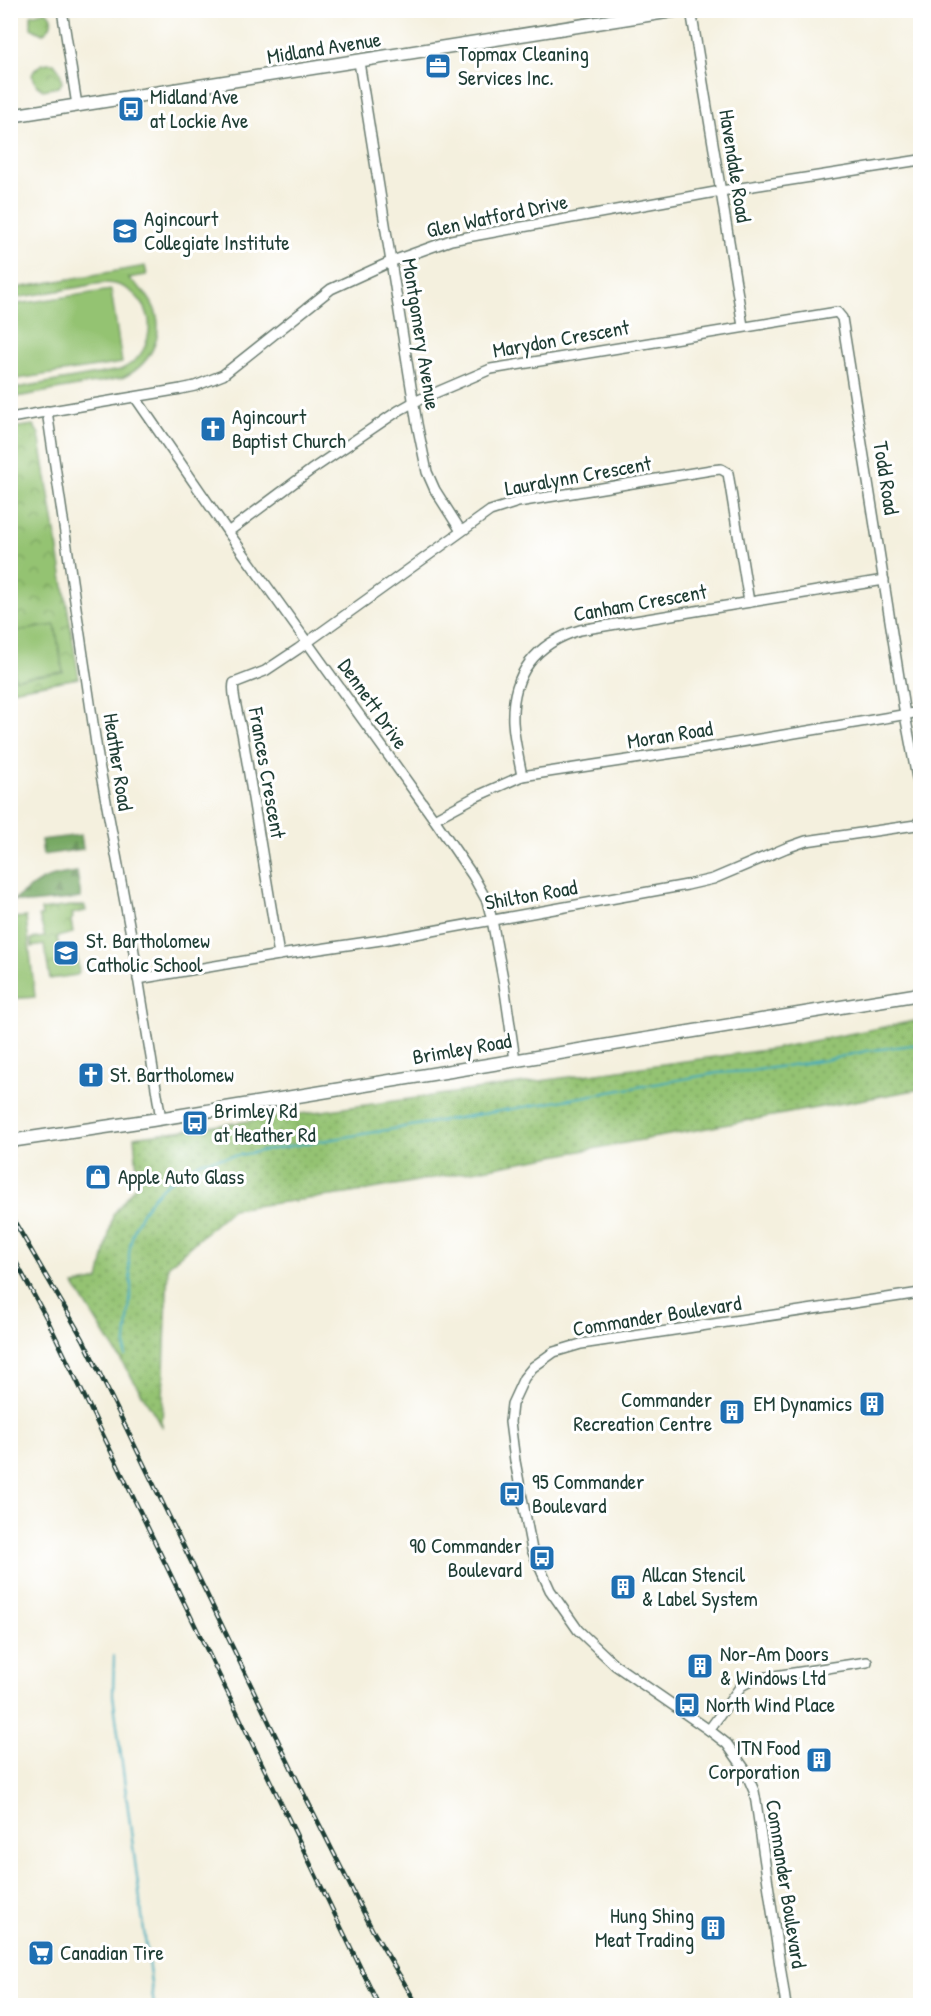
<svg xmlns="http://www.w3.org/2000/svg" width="931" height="2016" font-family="'Patrick Hand',sans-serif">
	<defs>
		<pattern id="grass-dots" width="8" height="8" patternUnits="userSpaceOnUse" patternTransform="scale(1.5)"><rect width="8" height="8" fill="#94c372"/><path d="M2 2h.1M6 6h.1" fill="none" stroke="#78a05e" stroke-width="1.8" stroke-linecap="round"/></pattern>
		<pattern id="forest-firs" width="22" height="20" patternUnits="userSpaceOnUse" patternTransform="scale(1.5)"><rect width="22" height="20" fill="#77a964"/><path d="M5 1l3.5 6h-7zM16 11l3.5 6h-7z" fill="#618b53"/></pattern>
		<pattern id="park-crowns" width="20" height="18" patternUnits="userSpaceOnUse" patternTransform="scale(1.5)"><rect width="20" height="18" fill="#94c372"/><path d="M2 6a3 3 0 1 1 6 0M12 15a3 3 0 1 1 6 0" fill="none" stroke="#78a05e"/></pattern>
	</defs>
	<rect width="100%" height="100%" fill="#fff"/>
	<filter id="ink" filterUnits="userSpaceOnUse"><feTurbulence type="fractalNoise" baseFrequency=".0167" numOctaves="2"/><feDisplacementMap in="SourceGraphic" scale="12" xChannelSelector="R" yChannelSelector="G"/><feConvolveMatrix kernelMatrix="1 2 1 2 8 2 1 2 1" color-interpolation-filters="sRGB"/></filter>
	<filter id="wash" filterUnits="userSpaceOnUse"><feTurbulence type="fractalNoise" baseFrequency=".008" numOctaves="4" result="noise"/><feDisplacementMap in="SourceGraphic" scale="24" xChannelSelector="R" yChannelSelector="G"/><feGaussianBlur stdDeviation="1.35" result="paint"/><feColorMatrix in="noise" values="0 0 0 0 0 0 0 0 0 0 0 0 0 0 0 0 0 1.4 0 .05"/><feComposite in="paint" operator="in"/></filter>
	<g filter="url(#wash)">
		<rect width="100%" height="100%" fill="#f4f0de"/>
		<polygon fill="url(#grass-dots)" stroke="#5a8053" stroke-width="1.5" points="920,1020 920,1089 346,1194 232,1209 168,1266 162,1426 74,1285 99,1280 113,1215 138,1182 134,1137 772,1049"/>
		<g fill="url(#forest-firs)" stroke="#4b734c" stroke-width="1.5">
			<polygon points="81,835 83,849 43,855 41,840"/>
			<path d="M77,872L81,898L29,903L14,900C40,880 44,876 77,872Z"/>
		</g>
		<g fill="url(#park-crowns)" stroke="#5a8053" stroke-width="1.5">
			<path d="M46,11C56,19 51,29 42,34L31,28V15Z"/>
			<path d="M48,63H54L60,71L62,83L58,87L43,90L37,86L32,75C35,67 40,64 48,63Z"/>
			<polygon points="33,425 39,434 79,678 11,690 11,428"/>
			<polygon points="71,906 85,906 86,911 72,914 73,918 71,920 73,933 57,937 61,958 77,956 79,973 77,975 50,979 44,945 32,947 31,939 45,937 39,916 42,916 41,910"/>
		</g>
		<g fill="#94c372" stroke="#5a8053" stroke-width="1.5">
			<path d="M145,266L147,275L128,278C135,284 142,289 148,297C170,328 153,364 122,378L11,398V389L120,370C137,362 146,351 149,332C152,307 132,284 106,283C95,283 84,287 74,288C53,292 32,295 11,299V289Z"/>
			<polygon points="111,290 122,363 11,380 11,305"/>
			<polygon points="55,625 63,672 15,679 11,649 11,632"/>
			<polygon points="26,917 35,997 11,999 11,918"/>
		</g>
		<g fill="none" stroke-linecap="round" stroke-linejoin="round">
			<g stroke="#3eabbe" stroke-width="2">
				<path d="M125,1356C126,1334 129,1313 131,1291C132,1279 128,1267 129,1254C133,1209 164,1179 203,1161L553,1102L717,1073L750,1071L826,1060L866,1051L920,1044"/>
				<polyline points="114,1656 113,1695 154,2006"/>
			</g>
		</g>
	</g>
	<g filter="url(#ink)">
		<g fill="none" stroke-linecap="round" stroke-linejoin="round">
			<g stroke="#6a7c70" stroke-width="12">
				<g id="minor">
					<polyline points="62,10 77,105"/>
					<polyline points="691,10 743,326"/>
					<polyline points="359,62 417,424 427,472 435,490 461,531"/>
					<polyline points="135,397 228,532 434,819 473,876 487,901 492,920 504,984 515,1060"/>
					<polyline points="47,411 99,764 132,940 161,1119"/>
					<polyline points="10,418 181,389 195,386 223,375 331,289 390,262 451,240 721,191 920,160"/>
					<polyline points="228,532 311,470 398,411 414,402 491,369 837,312 842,318 905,715 920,794"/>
					<path d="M522,776C519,759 514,740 513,722C511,674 536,643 580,630L884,580"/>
					<polyline points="434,819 475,797 522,776 700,749 920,712"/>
					<path d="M279,955L243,738C241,725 231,693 234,683L265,671L298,649L490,511L518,502L711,470L721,469L728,473L749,602"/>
					<polyline points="138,979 279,955 388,939 687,885 713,879 786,848 806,841 916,825 920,820"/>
					<polyline points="709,1730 741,1686 754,1679 867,1662"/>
					<polyline points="786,2006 756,1802 754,1791 744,1768 727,1744 709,1730 615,1665 578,1630 550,1590 532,1550 515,1461 510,1422 512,1404 524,1378 533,1367 554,1352 581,1344 920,1293"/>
				</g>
			</g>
			<g stroke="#6a7c70" stroke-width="15">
				<g id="major">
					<polyline points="10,116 679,10"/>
					<polyline points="10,1141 152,1120 920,994"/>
				</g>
			</g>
			<use href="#minor" stroke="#fff" stroke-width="9"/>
			<use href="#major" stroke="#fff" stroke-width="12"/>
			<g stroke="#1f3d34" stroke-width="4.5">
				<g id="rail">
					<polyline points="10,1214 83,1339 300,1786 373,1931 418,2006"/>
					<polyline points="10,1251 48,1321 379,2006"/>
				</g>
			</g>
			<use href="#rail" stroke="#fff" stroke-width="2" stroke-dasharray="7" stroke-linecap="butt"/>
		</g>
	</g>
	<defs>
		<g id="office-square" transform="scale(1.35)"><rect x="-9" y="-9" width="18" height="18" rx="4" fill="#1f6fb2" stroke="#fff"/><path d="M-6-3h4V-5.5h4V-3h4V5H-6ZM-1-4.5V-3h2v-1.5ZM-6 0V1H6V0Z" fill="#fff"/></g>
		<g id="bus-square" transform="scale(1.35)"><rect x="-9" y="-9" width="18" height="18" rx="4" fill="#1f6fb2" stroke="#fff"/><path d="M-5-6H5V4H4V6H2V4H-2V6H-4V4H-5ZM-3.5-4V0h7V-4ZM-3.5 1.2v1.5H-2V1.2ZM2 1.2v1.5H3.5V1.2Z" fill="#fff"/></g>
		<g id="school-square" transform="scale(1.35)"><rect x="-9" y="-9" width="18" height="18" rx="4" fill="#1f6fb2" stroke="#fff"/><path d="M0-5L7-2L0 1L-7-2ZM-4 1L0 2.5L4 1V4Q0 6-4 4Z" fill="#fff"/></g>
		<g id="church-square" transform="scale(1.35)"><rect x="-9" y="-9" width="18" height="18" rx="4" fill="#1f6fb2" stroke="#fff"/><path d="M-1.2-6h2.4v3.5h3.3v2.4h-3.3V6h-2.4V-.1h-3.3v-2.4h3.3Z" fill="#fff"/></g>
		<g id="shop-square" transform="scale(1.35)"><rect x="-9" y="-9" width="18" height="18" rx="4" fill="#1f6fb2" stroke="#fff"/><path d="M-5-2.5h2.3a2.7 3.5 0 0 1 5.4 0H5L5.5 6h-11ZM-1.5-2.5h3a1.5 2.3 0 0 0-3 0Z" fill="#fff"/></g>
		<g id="building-square" transform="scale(1.35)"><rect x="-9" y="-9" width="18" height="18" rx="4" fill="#1f6fb2" stroke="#fff"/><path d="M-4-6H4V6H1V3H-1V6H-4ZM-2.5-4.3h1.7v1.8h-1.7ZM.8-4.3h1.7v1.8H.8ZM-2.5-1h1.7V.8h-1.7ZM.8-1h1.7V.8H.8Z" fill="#fff"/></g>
		<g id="supermarket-square" transform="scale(1.35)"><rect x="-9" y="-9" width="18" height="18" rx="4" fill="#1f6fb2" stroke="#fff"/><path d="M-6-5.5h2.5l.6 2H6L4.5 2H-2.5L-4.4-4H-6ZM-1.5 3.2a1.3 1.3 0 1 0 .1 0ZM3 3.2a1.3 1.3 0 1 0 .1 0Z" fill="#fff"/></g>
	</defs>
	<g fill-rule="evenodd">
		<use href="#office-square" x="438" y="66"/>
		<use href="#bus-square" x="131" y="109"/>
		<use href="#school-square" x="125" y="231"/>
		<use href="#church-square" x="213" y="429"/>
		<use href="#school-square" x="66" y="953"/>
		<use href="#church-square" x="91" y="1075"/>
		<use href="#bus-square" x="195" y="1123"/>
		<use href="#shop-square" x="98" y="1177"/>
		<use href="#building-square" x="872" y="1404"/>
		<use href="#building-square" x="732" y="1412"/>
		<use href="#bus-square" x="512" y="1494"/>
		<use href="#bus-square" x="542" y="1558"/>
		<use href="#building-square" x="623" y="1587"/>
		<use href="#building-square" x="700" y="1666"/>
		<use href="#bus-square" x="687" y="1705"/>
		<use href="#building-square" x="819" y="1760"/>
		<use href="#building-square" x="713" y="1928"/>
		<use href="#supermarket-square" x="41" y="1953"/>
	</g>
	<g text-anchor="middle" stroke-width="6" stroke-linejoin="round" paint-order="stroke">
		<g font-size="21" fill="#1f3d34" stroke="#fff">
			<text transform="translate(324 48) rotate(-9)" y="7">Midland Avenue</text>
			<text transform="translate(735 166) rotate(81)" y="7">Havendale Road</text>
			<text transform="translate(497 216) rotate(-12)" y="7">Glen Watford Drive</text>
			<text transform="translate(421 334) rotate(81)" y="7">Montgomery Avenue</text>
			<text transform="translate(561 339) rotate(-10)" y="7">Marydon Crescent</text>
			<text transform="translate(578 476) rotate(-10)" y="7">Lauralynn Crescent</text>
			<text transform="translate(886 478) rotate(81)" y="7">Todd Road</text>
			<text transform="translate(640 603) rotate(-10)" y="7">Canham Crescent</text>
			<text transform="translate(373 704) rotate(55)" y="7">Dennett Drive</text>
			<text transform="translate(670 735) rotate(-9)" y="7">Moran Road</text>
			<text transform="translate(118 762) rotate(81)" y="7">Heather Road</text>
			<text transform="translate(267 773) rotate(80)" y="7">Frances Crescent</text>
			<text transform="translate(531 895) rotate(-10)" y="7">Shilton Road</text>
			<text transform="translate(462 1049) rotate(-10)" y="7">Brimley Road</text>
			<text transform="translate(657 1316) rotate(-9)" y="7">Commander Boulevard</text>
			<text transform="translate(786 1884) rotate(81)" y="7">Commander Boulevard</text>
		</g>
		<g font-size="21" fill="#1f3d34" stroke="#fff" text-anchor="start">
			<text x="458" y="61">Topmax Cleaning<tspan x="458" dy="24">Services Inc.</tspan></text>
			<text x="150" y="104">Midland Ave<tspan x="150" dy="24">at Lockie Ave</tspan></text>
			<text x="144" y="226">Agincourt<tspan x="144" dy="24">Collegiate Institute</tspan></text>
			<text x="232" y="424">Agincourt<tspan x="232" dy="24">Baptist Church</tspan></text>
			<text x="86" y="948">St. Bartholomew<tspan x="86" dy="24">Catholic School</tspan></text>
			<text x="110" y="1082">St. Bartholomew</text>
			<text x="214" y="1118">Brimley Rd<tspan x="214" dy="24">at Heather Rd</tspan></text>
			<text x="118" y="1184">Apple Auto Glass</text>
			<text x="712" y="1407" text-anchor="end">Commander<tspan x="712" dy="24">Recreation Centre</tspan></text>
			<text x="852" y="1411" text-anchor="end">EM Dynamics</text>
			<text x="532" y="1489">95 Commander<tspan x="532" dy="24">Boulevard</tspan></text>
			<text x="522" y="1553" text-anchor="end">90 Commander<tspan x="522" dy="24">Boulevard</tspan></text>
			<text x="642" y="1582">Allcan Stencil<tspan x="642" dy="24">&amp; Label System</tspan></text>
			<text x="720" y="1661">Nor-Am Doors<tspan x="720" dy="24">&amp; Windows Ltd</tspan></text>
			<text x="706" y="1712">North Wind Place</text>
			<text x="800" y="1755" text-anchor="end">ITN Food<tspan x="800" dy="24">Corporation</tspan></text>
			<text x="694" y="1923" text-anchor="end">Hung Shing<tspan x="694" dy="24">Meat Trading</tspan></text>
			<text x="60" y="1960">Canadian Tire</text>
		</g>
	</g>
	<rect width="931" height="2016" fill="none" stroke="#fff" stroke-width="36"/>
</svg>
